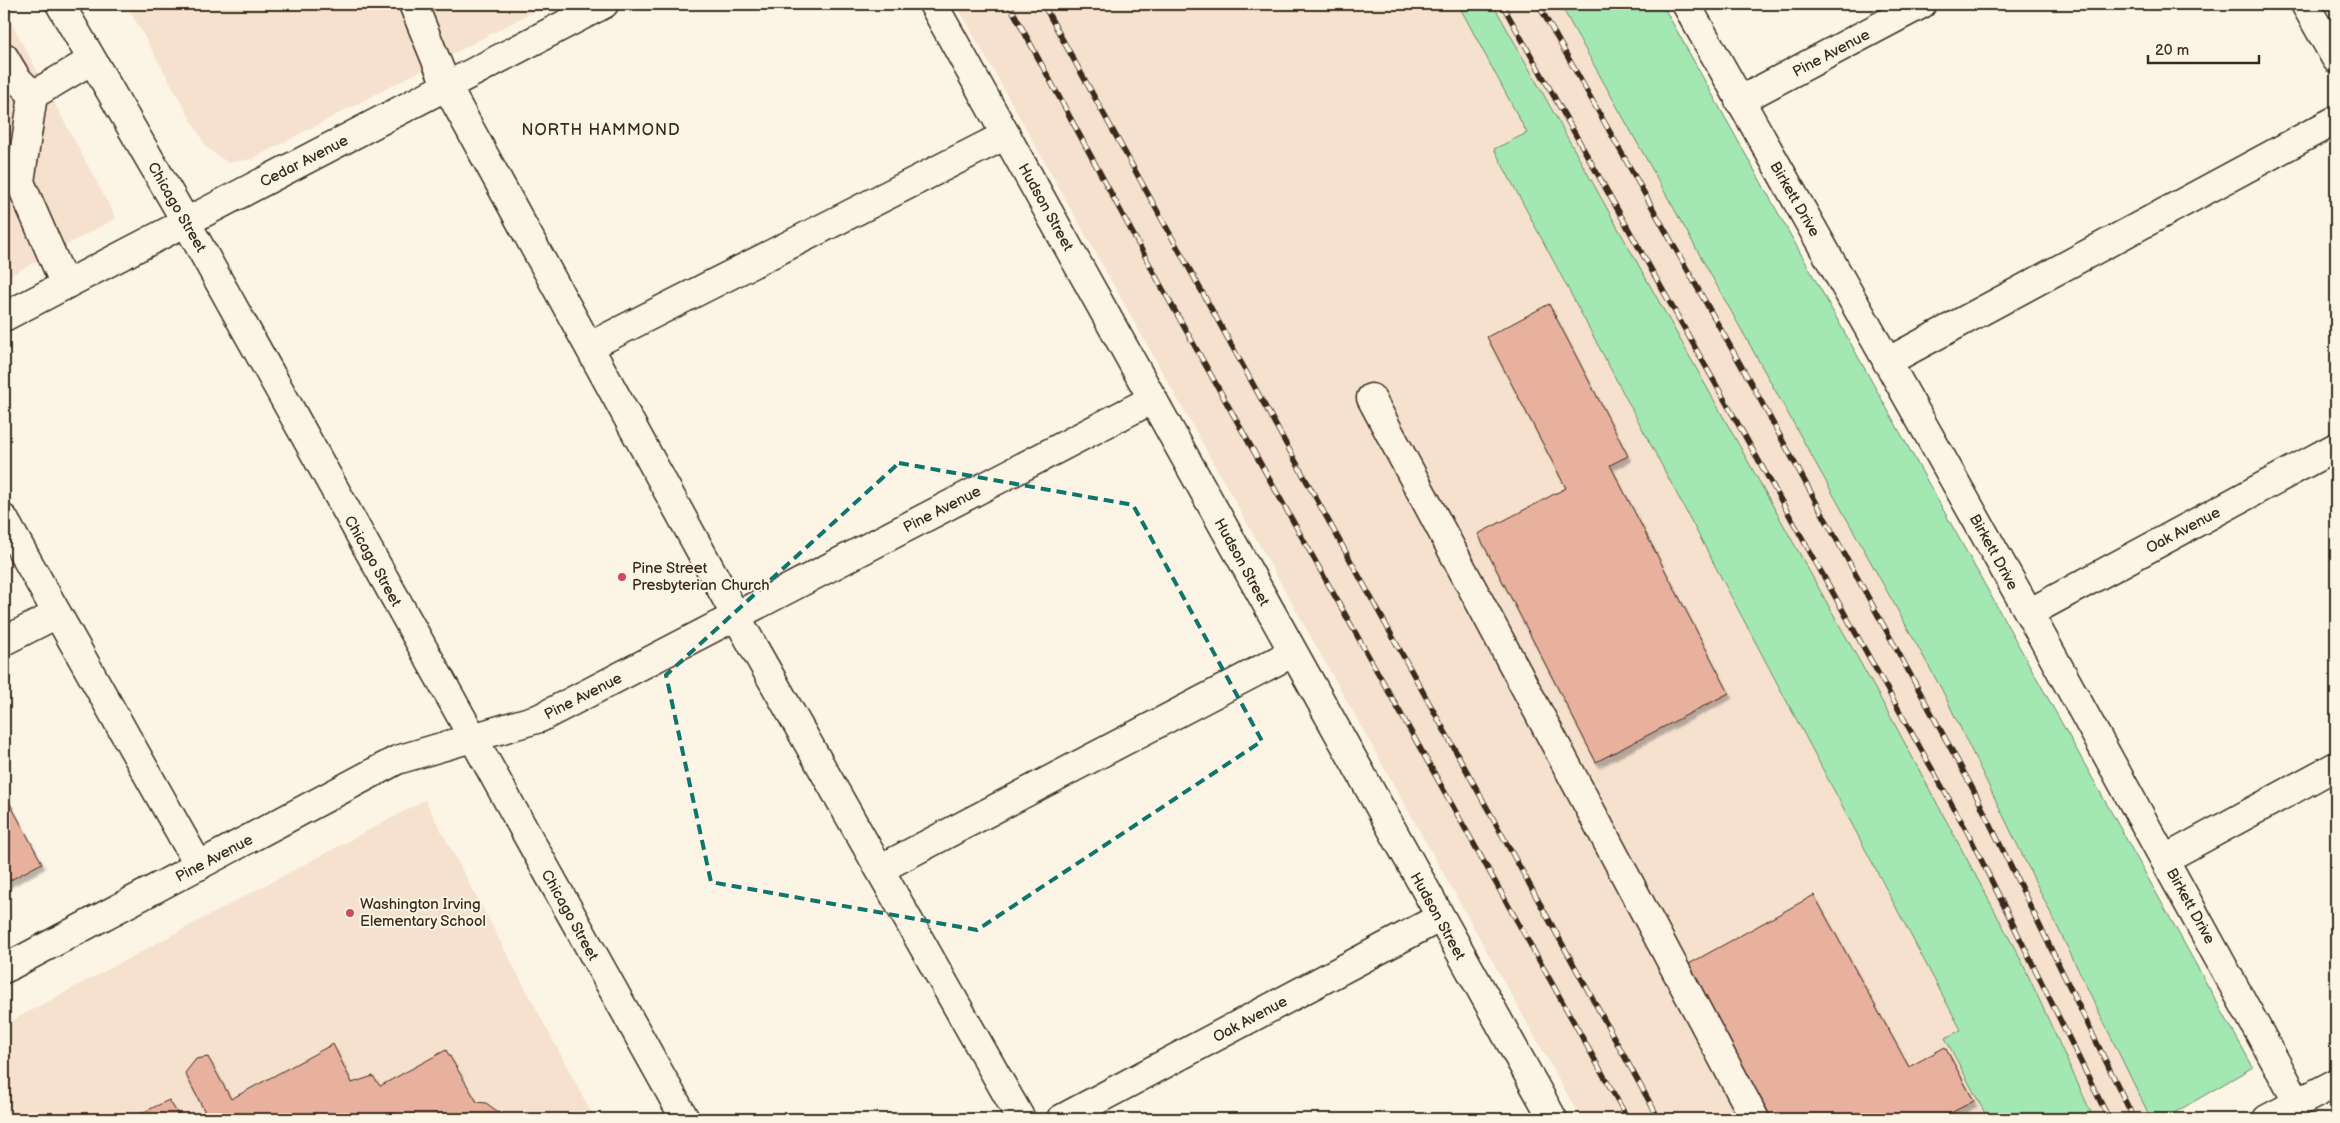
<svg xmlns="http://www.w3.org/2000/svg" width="2340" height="1123" font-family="'Balsamiq Sans',sans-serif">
	<defs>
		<filter id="shadow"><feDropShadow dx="3" dy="5.5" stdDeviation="1" flood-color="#0004"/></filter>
	</defs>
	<rect width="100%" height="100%" fill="#fcf5e5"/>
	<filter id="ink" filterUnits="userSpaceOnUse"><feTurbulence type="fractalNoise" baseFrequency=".02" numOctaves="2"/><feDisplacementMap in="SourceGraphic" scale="10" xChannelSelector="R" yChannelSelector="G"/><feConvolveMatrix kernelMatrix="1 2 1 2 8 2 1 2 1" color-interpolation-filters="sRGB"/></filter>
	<g filter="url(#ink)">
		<g fill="#f6e1cf">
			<polygon points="126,4 548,4 252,159 228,163 207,148"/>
			<polygon points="956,4 1458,4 1527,133 1494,150 1961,1030 1945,1039 1988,1119 1581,1119"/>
			<polygon points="1493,4 1560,4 1942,690 2151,1119 2094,1119 2022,962 1894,723"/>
			<polygon points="4,9 116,218 4,279"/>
			<polygon points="425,800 595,1119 4,1119 4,1025"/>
		</g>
		<g fill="#a3e7b3" stroke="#6f8868">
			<polygon points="1458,4 1493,4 1894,723 2022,962 2094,1119 1988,1119 1945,1038 1961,1030 1494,149 1527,133"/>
			<polygon points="1560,4 1662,4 2253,1067 2169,1116 2161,1119 2151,1119 1942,690"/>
		</g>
		<g fill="#e8b19d" stroke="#3b2a1e" filter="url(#shadow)">
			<polygon points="1549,304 1628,456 1610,465 1729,693 1596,762 1478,534 1566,488 1487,337"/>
			<polygon points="4,793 42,863 5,883 4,881"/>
			<polygon points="1814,895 1909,1067 1945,1047 1974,1101 1939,1119 1772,1119 1687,965"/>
			<polygon points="333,1044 352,1083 373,1076 380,1086 446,1050 477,1102 486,1103 508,1119 193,1119 205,1112 185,1073 196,1059 208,1057 231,1099"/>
			<polygon points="169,1100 181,1119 129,1119"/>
		</g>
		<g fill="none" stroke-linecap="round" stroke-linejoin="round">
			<g stroke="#3b2a1e" stroke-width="31">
				<g id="minor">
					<polyline points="413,4 447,87 736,616 1021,1119"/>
					<polyline points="933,4 1553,1119"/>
					<polyline points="1686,4 2029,613 2298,1103"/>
					<polyline points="2305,4 2336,59"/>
					<polyline points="4,57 17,79 33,95 92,60"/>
					<polyline points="33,95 20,182 65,285"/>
					<polyline points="1739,101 1922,4"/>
					<polyline points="4,317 604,4"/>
					<polyline points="590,346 1006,135"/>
					<polyline points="1887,362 2336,120"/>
					<polyline points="1371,398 1755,1119"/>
					<polyline points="4,519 199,866"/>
					<polyline points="2029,613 2336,447"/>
					<polyline points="4,641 57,614"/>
					<polyline points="2165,859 2336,766"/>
					<polyline points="880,869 1292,653"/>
					<polyline points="4,969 397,760 540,718 1153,399"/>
					<polyline points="1061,1119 1439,918"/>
					<polyline points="2267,1119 2336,1083"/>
				</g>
			</g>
			<g stroke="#3b2a1e" stroke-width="31">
				<polyline id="major" points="60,4 186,222 685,1119"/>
			</g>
			<use href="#minor" stroke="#fcf5e5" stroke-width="28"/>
			<use href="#major" stroke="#fcf5e5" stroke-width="28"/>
			<g stroke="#3b2a1e" stroke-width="5.5">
				<g id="rail">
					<polyline points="1009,4 1160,284 1628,1119"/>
					<polyline points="1043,4 1659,1119"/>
					<polyline points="1502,4 1968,833 2109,1119"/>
					<polyline points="1538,4 1756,392 1974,791 2134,1119"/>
				</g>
			</g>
			<use href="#rail" stroke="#fcf5e5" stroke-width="4" stroke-dasharray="11" stroke-linecap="butt"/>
		</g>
	</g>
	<path fill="none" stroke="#0f766e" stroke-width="4" stroke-dasharray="10 6" stroke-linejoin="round" d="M899,463L1133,505L1262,741L977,930L711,882L666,675Z"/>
	<g fill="#d1495b" stroke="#fcf5e5" stroke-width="2">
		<circle cx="622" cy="577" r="5"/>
		<circle cx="350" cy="913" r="5"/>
	</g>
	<g text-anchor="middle" stroke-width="4" stroke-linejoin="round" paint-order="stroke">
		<g font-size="15" fill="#3b2a1e" stroke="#fcf5e5">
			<text transform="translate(1831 53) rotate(-28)" y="5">Pine Avenue</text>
			<text transform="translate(304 161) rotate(-27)" y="5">Cedar Avenue</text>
			<text transform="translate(1795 199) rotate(60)" y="5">Birkett Drive</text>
			<text transform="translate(177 207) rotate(60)" y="5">Chicago Street</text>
			<text transform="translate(1046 207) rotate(61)" y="5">Hudson Street</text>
			<text transform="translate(942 509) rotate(-27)" y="5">Pine Avenue</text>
			<text transform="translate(2183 530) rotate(-28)" y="5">Oak Avenue</text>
			<text transform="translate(1994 552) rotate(61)" y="5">Birkett Drive</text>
			<text transform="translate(373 561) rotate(61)" y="5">Chicago Street</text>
			<text transform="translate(1242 562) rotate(61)" y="5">Hudson Street</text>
			<text transform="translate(583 696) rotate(-27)" y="5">Pine Avenue</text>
			<text transform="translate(214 858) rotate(-28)" y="5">Pine Avenue</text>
			<text transform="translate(2191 906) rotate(61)" y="5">Birkett Drive</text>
			<text transform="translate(570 915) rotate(61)" y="5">Chicago Street</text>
			<text transform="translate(1438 916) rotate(61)" y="5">Hudson Street</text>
			<text transform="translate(1250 1019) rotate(-28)" y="5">Oak Avenue</text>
		</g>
		<g font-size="15" fill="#3b2a1e" stroke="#fcf5e5" text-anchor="start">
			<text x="632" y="573">Pine Street<tspan x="632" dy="17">Presbyterian Church</tspan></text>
			<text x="360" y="909">Washington Irving<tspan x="360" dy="17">Elementary School</tspan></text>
		</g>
		<g font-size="16" letter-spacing="1" fill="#3b2a1e" stroke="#fcf5e5">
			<text x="601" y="135">NORTH HAMMOND</text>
		</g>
	</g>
	<rect width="2340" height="1123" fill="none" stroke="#fcf5e5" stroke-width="20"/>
	<rect x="10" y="10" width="2320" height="1103" fill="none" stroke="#3b2a1e" stroke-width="2" filter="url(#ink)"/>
	<path d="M2148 55v8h111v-8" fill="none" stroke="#3b2a1e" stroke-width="2.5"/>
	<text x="2155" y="55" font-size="15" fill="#3b2a1e" stroke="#fcf5e5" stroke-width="4" paint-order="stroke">20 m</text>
</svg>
